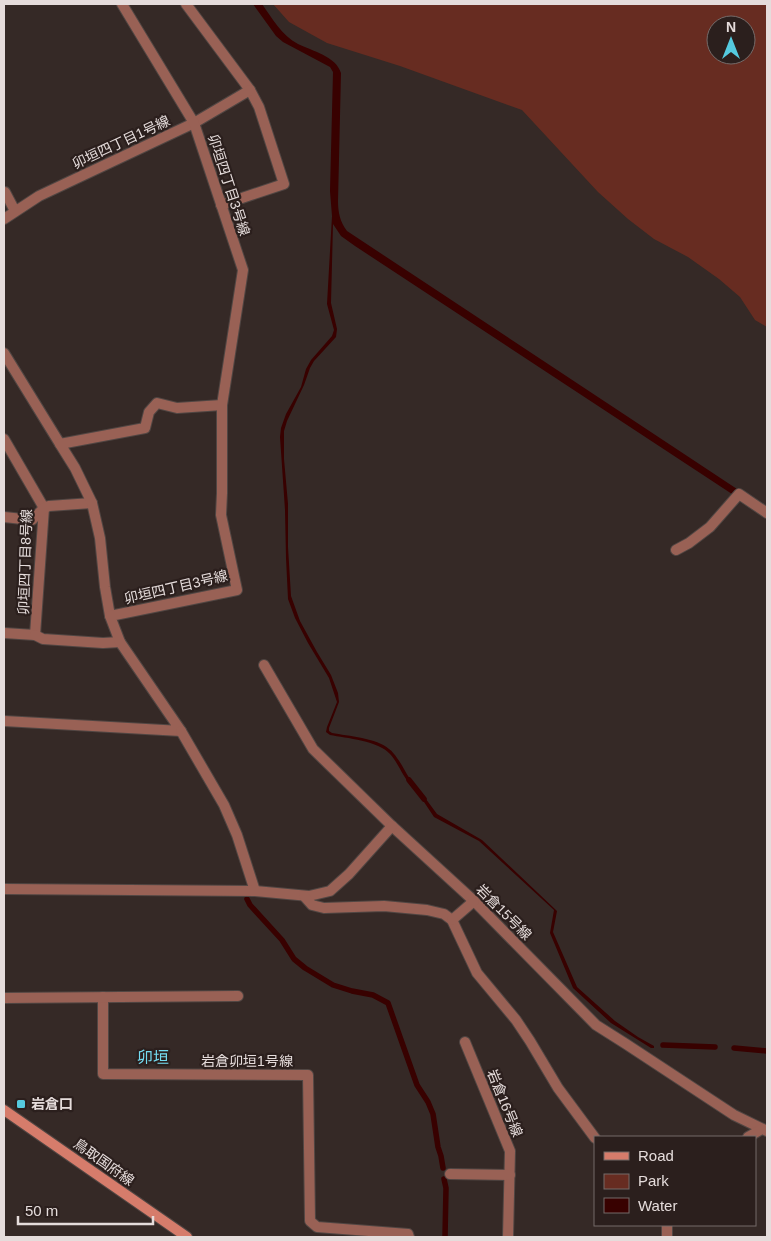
<svg xmlns="http://www.w3.org/2000/svg" width="771" height="1241" font-family="Helvetica,'Noto Sans JP',sans-serif">
	<rect width="100%" height="100%" fill="#352926"/>
	<path fill="#672c21" fill-rule="evenodd" d="M273,4H767V327L755,320L740,297L719,279L688,257L654,239L628,219L598,192L522,110L400,66L327,43L289,22ZM716,25H746V55H716Z"/>
	<g fill="#380100">
		<path d="M253,4H262C272,18 282,36 298,44C312,51 336,56 341,73L338,201C338,212 340,222 347,231L737,489L732,494L355,246L341,236L333,224L331,303L337,329L336,337L314,361L310,368L304,385L287,421L284,431V459L288,504V547L291,596L300,621L317,652L331,675L338,693L339,702L329,728V731L332,733C348,736 377,738 389,749C392,751 395,755 397,758C404,767 407,777 415,785L413,787C403,778 399,764 390,754C379,741 346,738 330,735L326,732L327,727L337,702L329,678L308,643L295,618L288,599L286,558L285,510L280,437L281,428L286,414L301,387L306,369L311,360L332,336L334,330L327,304L332,216L330,191L333,72L330,67L283,42L276,36Z"/>
		<polygon points="420,791 437,814 482,840 557,911 553,932 577,987 615,1021 638,1037 654,1046 654,1048 651,1048 611,1023 573,988 550,933 554,910 479,841 434,817 418,793"/>
	</g>
	<g fill="none" stroke-linecap="round" stroke-linejoin="round">
		<g stroke="#380100" stroke-width="5.5">
			<polyline points="409,780 424,799"/>
			<polyline points="247,899 250,905 282,940 294,959 305,968 333,985 352,991 373,995 388,1003 417,1085 428,1102 433,1114 438,1147 441,1156 443,1168"/>
			<polyline points="663,1045 715,1047"/>
			<polyline points="734,1048 767,1051"/>
			<polyline points="444,1179 446,1188 445,1237"/>
		</g>
		<g stroke="#514643" stroke-width="12">
			<g id="minor">
				<polyline points="186,4 250,90 259,107 284,184 221,205"/>
				<polyline points="4,192 5,192 15,211"/>
				<polyline points="4,219 39,196 194,123 250,90"/>
				<polyline points="4,353 60,444"/>
				<polyline points="4,439 44,508 35,635 4,633"/>
				<polyline points="4,517 32,520 44,508 49,506 92,503"/>
				<polyline points="676,550 689,543 710,527 739,494 767,513"/>
				<polyline points="110,616 105,587 100,538 92,503 75,468 60,444 145,428 149,412 157,403 177,408 222,405"/>
				<polyline points="35,635 43,639 103,643 120,642"/>
				<polyline points="264,665 313,749 392,826 474,901 596,1025 626,1044 734,1115 767,1131"/>
				<polyline points="4,721 181,731 120,642 110,616 237,590 221,515 222,493 222,405 243,270 194,123 122,4"/>
				<polyline points="181,731 224,805 237,835 255,891"/>
				<polyline points="4,889 255,891 309,896 330,891 349,874 392,826"/>
				<polyline points="304,896 312,905 324,908 384,906 427,910 444,914 452,920 477,973 516,1020 530,1041 558,1088 595,1138"/>
				<polyline points="452,920 474,901"/>
				<polyline points="103,997 103,1074 308,1075 310,1221 317,1227 408,1234 409,1237"/>
				<polyline points="4,998 238,996"/>
				<polyline points="465,1042 510,1151 508,1237"/>
				<polyline points="748,1137 762,1129"/>
				<polyline points="450,1174 510,1175"/>
				<polyline points="667,1237 667,1225"/>
			</g>
		</g>
		<g stroke="#514643" stroke-width="12">
			<polyline id="secondary" points="4,1110 187,1237"/>
		</g>
		<use href="#minor" stroke="#996155" stroke-width="10"/>
		<use href="#secondary" stroke="#d67c6b" stroke-width="10"/>
	</g>
	<rect fill="#55cadf" stroke="#2b1f1d" stroke-width="2" x="16" y="1099" width="10" height="10" rx="2.5"/>
	<g text-anchor="middle" stroke-width="4.5" stroke-linejoin="round" paint-order="stroke">
		<g font-size="14" fill="#e5dcdb" stroke="#2b1f1d">
			<text transform="translate(121 142) rotate(-25)" y="5">卯垣四丁目1号線</text>
			<text transform="translate(229 185) rotate(72)" y="5">卯垣四丁目3号線</text>
			<text transform="translate(25 562) rotate(-88)" y="5">卯垣四丁目8号線</text>
			<text transform="translate(176 587) rotate(-13)" y="5">卯垣四丁目3号線</text>
			<text transform="translate(504 912) rotate(45)" y="5">岩倉15号線</text>
			<text x="247" y="1066">岩倉卯垣1号線</text>
			<text transform="translate(505 1103) rotate(68)" y="5">岩倉16号線</text>
			<text transform="translate(104 1162) rotate(35)" y="5">鳥取国府線</text>
		</g>
		<g font-size="14" font-weight="bold" fill="#e5dcdb" stroke="#2b1f1d" text-anchor="start">
			<text x="31" y="1109">岩倉口</text>
		</g>
		<g font-size="16" fill="#74dbf0" stroke="#2b1f1d">
			<text x="153" y="1063">卯垣</text>
		</g>
	</g>
	<rect width="771" height="1241" fill="none" stroke="#e5dcdb" stroke-width="10"/>
	<rect x="594" y="1136" width="162" height="90" fill="#2b1f1d" stroke="#756b69"/>
	<rect x="604" y="1152" width="25" height="8" fill="#d67c6b" stroke="#756b69"/>
	<text x="638" y="1161" font-size="15" fill="#e5dcdb">Road</text>
	<rect x="604" y="1174" width="25" height="15" fill="#672c21" stroke="#756b69"/>
	<text x="638" y="1186" font-size="15" fill="#e5dcdb">Park</text>
	<rect x="604" y="1198" width="25" height="15" fill="#380100" stroke="#756b69"/>
	<text x="638" y="1211" font-size="15" fill="#e5dcdb">Water</text>
	<g transform="translate(731 40)"><circle r="24" fill="#2b1f1d" stroke="#756b69"/>
	<path d="M0-4L9 19L0 12L-9 19Z" fill="#55cadf"/>
	<text y="-8" font-size="14" font-weight="bold" text-anchor="middle" fill="#e5dcdb">N</text>
	</g>
	<path d="M18 1216v8h135v-8" fill="none" stroke="#e5dcdb" stroke-width="2.5"/>
	<text x="25" y="1216" font-size="15" fill="#e5dcdb" stroke="#2b1f1d" stroke-width="4" paint-order="stroke">50 m</text>
</svg>
